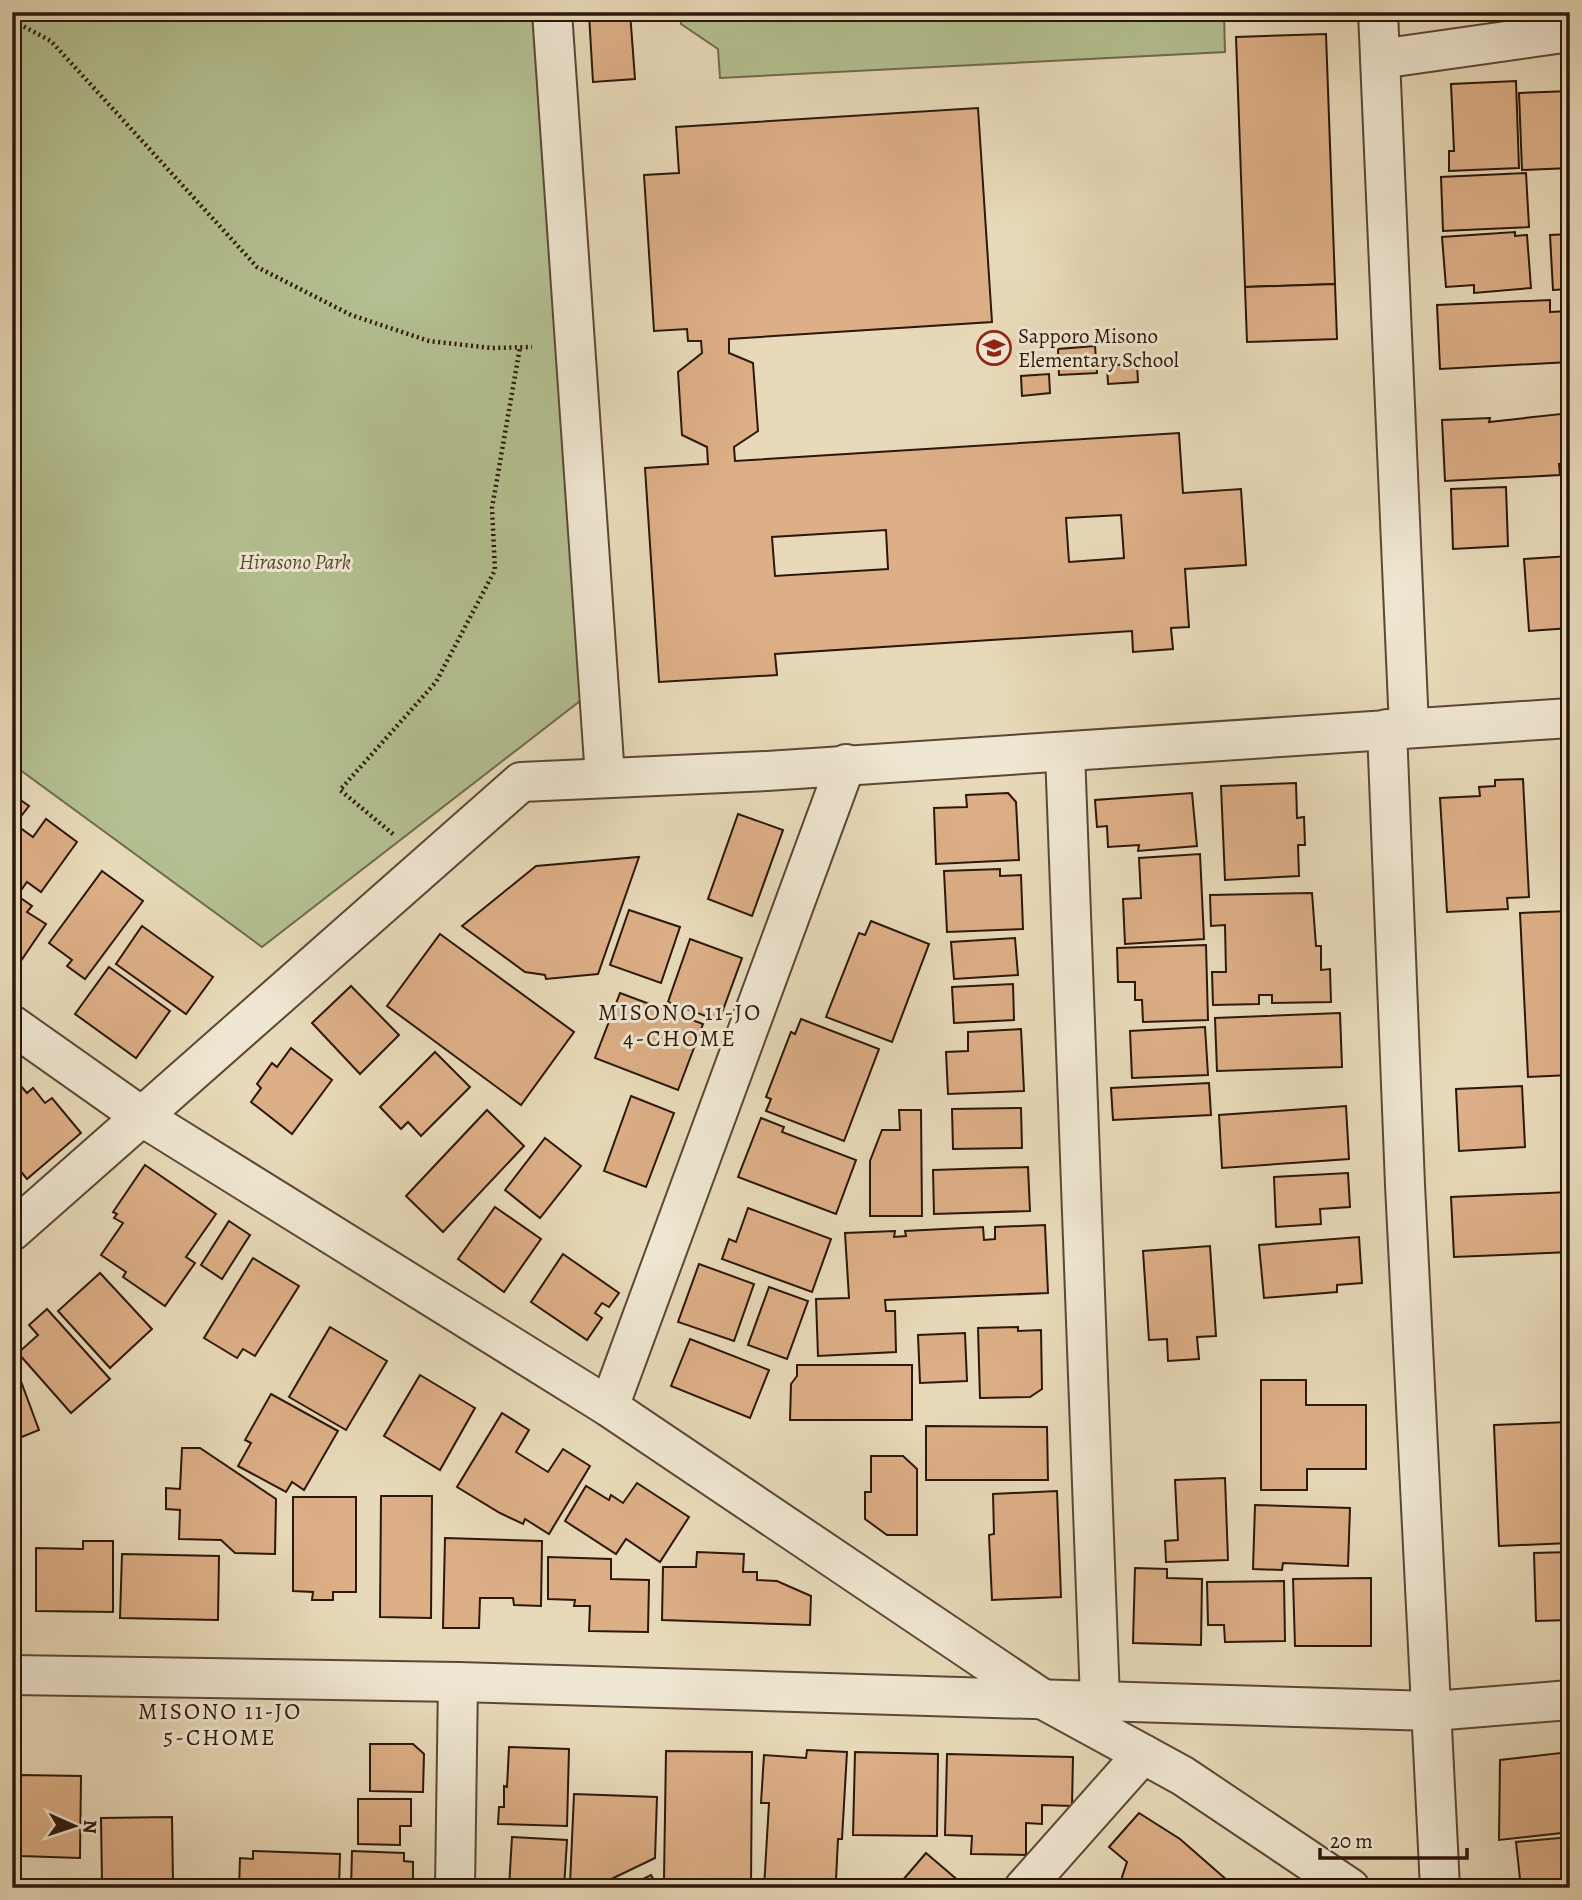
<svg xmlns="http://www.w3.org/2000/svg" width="1582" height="1900" font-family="Alegreya,serif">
	<rect width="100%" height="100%" fill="#e8dab9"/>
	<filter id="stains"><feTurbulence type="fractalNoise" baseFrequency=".00286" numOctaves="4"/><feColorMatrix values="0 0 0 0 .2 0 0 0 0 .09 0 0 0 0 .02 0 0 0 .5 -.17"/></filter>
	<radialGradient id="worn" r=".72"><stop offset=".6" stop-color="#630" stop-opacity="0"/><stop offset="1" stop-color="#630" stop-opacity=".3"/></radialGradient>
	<g fill="#b4c091" stroke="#706b4e" stroke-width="2">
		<polygon points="12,12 538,12 589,694 262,947 12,764"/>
		<polygon points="681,12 1224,12 1225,52 720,78 718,49 681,24"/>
	</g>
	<g fill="#ddaf87" stroke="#2d160b" stroke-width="2" fill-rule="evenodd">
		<polygon points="630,12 635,79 593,82 589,14"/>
		<polygon points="1326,34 1335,284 1245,287 1236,37"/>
		<polygon points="1516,81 1519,168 1449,171 1449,151 1454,151 1451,84"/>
		<polygon points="1570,91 1570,168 1522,170 1519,93"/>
		<path d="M978,108L992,322L729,339V353L753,363L758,431L734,447L735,461L1179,433L1183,493L1241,489L1246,565L1185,569L1189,627L1171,628L1173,649L1133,652L1132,631L775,654L777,675L659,682L645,468L708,464L707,447L682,435L678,372L702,353L701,341H688L687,329L654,331L644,175L679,173L676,127ZM1121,515L1124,558L1069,562L1066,518ZM886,530L888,569L775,576L772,537Z"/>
		<polygon points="1526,173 1529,227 1443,231 1441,177"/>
		<polygon points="1515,232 1515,236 1527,235 1531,288 1474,293 1474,285 1446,287 1442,237"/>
		<polygon points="1570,234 1570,289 1553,290 1550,235"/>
		<polygon points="1335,284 1337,339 1247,342 1245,287"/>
		<polygon points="1550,300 1550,312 1570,311 1570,362 1440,369 1437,305"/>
		<polygon points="1095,346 1097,373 1059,375 1058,349"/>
		<polygon points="1137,363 1138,382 1108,384 1107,366"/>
		<polygon points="1049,374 1050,393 1022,396 1021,376"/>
		<polygon points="1570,413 1570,463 1559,464 1560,475 1445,481 1442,420 1490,418 1489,422"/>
		<polygon points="1506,487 1508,546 1453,549 1451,489"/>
		<polygon points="1570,556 1570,628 1529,631 1524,559"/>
		<polygon points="1523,779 1529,897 1507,898 1508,909 1447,912 1440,798 1480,796 1479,787 1495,786 1495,780"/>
		<polygon points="1296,783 1297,818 1304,817 1305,845 1298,845 1299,876 1225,880 1221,786"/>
		<polygon points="1008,793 1016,802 1019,860 936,864 934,808 967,807 966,795"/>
		<polygon points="1192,793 1197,846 1138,851 1139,845 1108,847 1107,826 1097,827 1095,800"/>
		<polygon points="12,794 29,806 15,824 33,837 46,819 77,842 41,892 27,882 19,893 12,888"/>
		<polygon points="738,814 783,830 752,916 708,899"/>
		<polygon points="1200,854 1204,939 1125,944 1123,899 1141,898 1139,858"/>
		<polygon points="639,857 598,974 546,979 545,975 525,972 462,926 536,866"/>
		<polygon points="1000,869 1000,876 1021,875 1023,929 947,932 944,871"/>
		<polygon points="102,871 143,901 85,979 67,966 72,960 49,943"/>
		<polygon points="12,892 32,906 27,912 46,924 12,974"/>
		<polygon points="1312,893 1316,946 1321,946 1321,970 1330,969 1331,1002 1272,1003 1272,995 1259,995 1259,1004 1213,1005 1212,972 1226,972 1225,925 1211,926 1210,895"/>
		<polygon points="629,910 680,927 661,983 610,965"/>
		<polygon points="1570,911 1570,1075 1528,1077 1520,913"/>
		<polygon points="871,921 929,944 892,1042 826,1017 859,933 865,935"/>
		<polygon points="142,926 213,977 186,1014 116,964"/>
		<polygon points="440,934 574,1032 521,1105 387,1006"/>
		<polygon points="1015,938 1018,975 954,979 951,942"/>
		<polygon points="690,939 742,958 719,1021 668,1002"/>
		<polygon points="1206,945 1208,1020 1143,1022 1142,1000 1135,1000 1135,982 1118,982 1117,948"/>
		<polygon points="109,967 170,1011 136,1058 75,1014"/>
		<polygon points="1013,984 1014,1020 954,1023 952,987"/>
		<polygon points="351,986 399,1035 360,1074 312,1023"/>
		<polygon points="620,993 703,1024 678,1090 595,1058"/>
		<polygon points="1340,1013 1342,1067 1217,1071 1215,1018"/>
		<polygon points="801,1019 879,1049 844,1141 766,1111 771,1099 766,1097 791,1032 795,1034"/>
		<polygon points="1205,1027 1208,1075 1132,1078 1130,1031"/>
		<polygon points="1021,1029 1024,1091 948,1094 946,1052 968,1051 968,1032"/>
		<polygon points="291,1048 332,1080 292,1134 251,1102 261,1088 257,1084 272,1063 277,1067"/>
		<polygon points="435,1052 470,1087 421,1136 408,1122 401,1129 380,1107"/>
		<polygon points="12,1076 27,1093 33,1088 45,1103 52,1098 81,1133 27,1179 12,1161"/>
		<polygon points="1209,1083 1211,1115 1113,1120 1111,1088"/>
		<polygon points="1522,1086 1525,1147 1459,1151 1456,1089"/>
		<polygon points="631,1096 674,1113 646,1187 604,1171"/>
		<polygon points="1346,1106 1349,1159 1222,1168 1219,1115"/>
		<polygon points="1021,1108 1022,1148 953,1149 952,1109"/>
		<polygon points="487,1110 524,1146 443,1232 406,1196"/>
		<polygon points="899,1110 921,1110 922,1216 870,1216 870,1161 882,1130 900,1130"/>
		<polygon points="761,1118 784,1127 782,1132 856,1160 836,1214 738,1177"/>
		<polygon points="545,1138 581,1166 540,1218 505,1190"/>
		<polygon points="145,1165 216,1214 186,1257 195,1263 165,1306 123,1277 126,1272 101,1255 123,1223 114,1218 117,1214 113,1212"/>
		<polygon points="1028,1167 1030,1211 934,1214 933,1170"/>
		<polygon points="1348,1173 1350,1207 1320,1209 1321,1224 1276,1227 1274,1177"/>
		<polygon points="1570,1192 1570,1252 1454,1257 1451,1197"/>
		<polygon points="495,1207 541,1239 504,1292 458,1259"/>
		<polygon points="748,1208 831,1239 812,1292 722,1259 729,1239 736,1242"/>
		<polygon points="229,1221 250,1235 222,1279 201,1265"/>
		<polygon points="1045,1225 1048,1293 885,1300 886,1311 895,1311 896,1352 818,1356 816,1299 849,1298 845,1233 895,1231 894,1237 906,1236 905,1231 983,1227 984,1240 995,1239 995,1227"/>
		<polygon points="1359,1237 1362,1283 1337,1285 1337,1292 1264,1298 1259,1245"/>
		<polygon points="1210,1246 1216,1336 1197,1337 1199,1359 1168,1361 1167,1339 1149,1340 1143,1251"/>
		<polygon points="563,1254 619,1293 609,1307 602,1303 595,1313 602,1318 587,1340 531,1302"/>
		<polygon points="253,1258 299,1286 255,1356 243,1349 237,1358 204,1338"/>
		<polygon points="699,1264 754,1284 734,1341 678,1322"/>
		<polygon points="100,1273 152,1329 110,1368 58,1311"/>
		<polygon points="769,1287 808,1301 787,1359 748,1345"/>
		<polygon points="47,1309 110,1379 71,1413 18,1353 38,1335 29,1325"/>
		<polygon points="330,1327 387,1361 346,1430 289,1397"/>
		<polygon points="1018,1327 1018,1331 1041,1330 1042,1389 1030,1397 980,1398 978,1328"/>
		<polygon points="965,1333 967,1381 920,1383 918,1335"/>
		<polygon points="690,1339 769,1370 750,1418 671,1386"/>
		<polygon points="797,1365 912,1365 912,1420 790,1420 791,1384 797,1376"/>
		<polygon points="420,1375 475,1408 440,1470 384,1436"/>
		<polygon points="19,1376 39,1430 12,1441 12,1378"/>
		<polygon points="1261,1380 1306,1380 1306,1405 1366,1405 1366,1469 1307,1469 1307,1490 1261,1490"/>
		<polygon points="271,1394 338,1431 304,1490 292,1482 286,1492 238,1466 251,1443 245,1440"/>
		<polygon points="502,1413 529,1430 516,1452 548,1472 563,1449 590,1466 549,1534 525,1519 523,1524 500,1513 457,1487"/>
		<polygon points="1570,1422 1570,1543 1499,1546 1494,1425"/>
		<polygon points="926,1426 1047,1427 1048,1480 926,1480"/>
		<polygon points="182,1448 200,1448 276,1499 275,1554 235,1553 221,1540 179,1539 180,1510 166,1509 166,1488 180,1489"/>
		<polygon points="871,1456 903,1456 917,1469 917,1535 887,1535 865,1519 865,1492 871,1492"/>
		<polygon points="1225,1478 1228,1560 1166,1562 1165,1541 1178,1540 1175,1480"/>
		<polygon points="637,1483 689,1517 660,1562 626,1539 616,1554 565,1521 586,1486 609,1500 611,1495 623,1503"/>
		<polygon points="1057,1491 1061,1597 992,1600 989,1535 994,1534 993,1494"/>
		<polygon points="381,1496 432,1496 431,1618 380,1617"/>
		<polygon points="293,1497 356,1497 356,1592 333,1592 333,1600 312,1600 313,1592 293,1591"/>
		<polygon points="1255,1505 1350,1508 1348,1566 1283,1563 1282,1570 1253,1569"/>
		<polygon points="445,1538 542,1541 541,1606 514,1605 513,1598 480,1598 479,1628 443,1628"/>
		<polygon points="83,1541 113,1541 113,1612 36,1611 36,1548 83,1549"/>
		<polygon points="12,1547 16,1547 13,1615 12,1615"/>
		<polygon points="697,1552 744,1554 743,1572 757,1572 757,1580 777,1581 811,1596 810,1625 662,1620 663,1567 696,1567"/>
		<polygon points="1570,1552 1570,1620 1536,1621 1534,1553"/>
		<polygon points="122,1554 219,1556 218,1620 120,1618"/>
		<polygon points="548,1557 611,1559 611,1579 649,1580 648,1632 589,1631 590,1606 574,1606 575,1600 548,1599"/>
		<polygon points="1135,1568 1167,1569 1167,1578 1202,1579 1201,1645 1133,1643"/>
		<polygon points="1371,1578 1371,1646 1295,1646 1293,1579"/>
		<polygon points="1284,1581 1285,1641 1225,1642 1224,1625 1208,1625 1207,1582"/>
		<polygon points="370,1744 413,1744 424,1754 423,1792 370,1791"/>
		<polygon points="509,1747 569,1749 567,1826 498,1824 499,1807 504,1807 504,1786 507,1787"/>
		<polygon points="807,1750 847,1752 842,1839 838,1839 836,1880 829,1879 828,1885 817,1885 817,1888 764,1888 769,1803 761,1803 764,1755 806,1758"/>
		<polygon points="666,1751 752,1752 751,1888 688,1888 687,1879 664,1879"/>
		<polygon points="855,1752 938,1754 937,1836 853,1835"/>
		<polygon points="1569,1752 1570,1832 1499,1840 1500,1760"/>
		<polygon points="947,1754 1073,1757 1072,1806 1042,1805 1042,1824 1026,1823 1026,1855 971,1854 972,1836 945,1835"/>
		<polygon points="21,1775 81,1776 80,1858 20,1856"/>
		<polygon points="574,1794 657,1797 655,1858 599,1885 570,1884"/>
		<polygon points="358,1799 411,1799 411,1826 400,1826 400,1845 358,1844"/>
		<polygon points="1139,1813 1180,1839 1236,1888 1125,1888 1122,1877 1127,1862 1109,1847"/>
		<polygon points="172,1817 173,1882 102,1882 101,1818"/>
		<polygon points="512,1837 567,1840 564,1888 509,1888"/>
		<polygon points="1570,1837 1570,1888 1521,1888 1516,1842"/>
		<polygon points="253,1851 340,1854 339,1888 239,1888 240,1858 253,1859"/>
		<polygon points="352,1851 404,1853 404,1861 413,1862 413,1879 426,1879 426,1888 351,1888"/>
		<polygon points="926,1853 967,1888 896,1888"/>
		<polygon points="651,1875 658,1888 625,1888"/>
	</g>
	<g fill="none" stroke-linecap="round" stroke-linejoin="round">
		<g stroke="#5c4736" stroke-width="42">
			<g id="minor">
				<polyline points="552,12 605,777"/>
				<polyline points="1378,12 1409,728"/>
				<polyline points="1380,59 1570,32"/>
				<polyline points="1387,729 1405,1185 1440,1888"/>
				<polyline points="1065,752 1100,1700"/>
				<polyline points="12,1025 141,1116 609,1407 1044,1700 1183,1776 1350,1888"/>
				<polyline points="12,1231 521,782 767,771 1570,718"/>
				<polyline points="609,1407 846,764"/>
				<polyline points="455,1888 458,1682"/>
				<polyline points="1024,1888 1143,1754"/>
			</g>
		</g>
		<g stroke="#5c4736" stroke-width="42">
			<polyline id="tertiary" points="12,1675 458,1682 1433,1711 1570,1700"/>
		</g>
		<g stroke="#2d160b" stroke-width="4.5" stroke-dasharray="2 3.5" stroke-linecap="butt">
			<polyline points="19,24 51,41 257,267 351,315 429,341 491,348 532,347"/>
			<polyline points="393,834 340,790 436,682 495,570 492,508 520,347"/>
		</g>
		<use href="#minor" stroke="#f0e7d2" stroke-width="38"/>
		<use href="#tertiary" stroke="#f0e7d2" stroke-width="38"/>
	</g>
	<defs>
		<g id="school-ring" transform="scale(1.75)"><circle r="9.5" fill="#f0e7d2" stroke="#8f2418" stroke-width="1.5"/><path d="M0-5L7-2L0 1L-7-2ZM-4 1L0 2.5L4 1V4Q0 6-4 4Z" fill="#8f2418"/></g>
	</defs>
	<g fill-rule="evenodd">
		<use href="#school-ring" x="994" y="348"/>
	</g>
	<g text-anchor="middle" stroke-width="6" stroke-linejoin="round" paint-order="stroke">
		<g font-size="21" fill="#2d160b" stroke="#f0e7d2" text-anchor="start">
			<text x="1018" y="343">Sapporo Misono<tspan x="1018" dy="24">Elementary School</tspan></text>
		</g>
		<g font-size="21" font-style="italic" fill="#564933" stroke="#f0e7d2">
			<text x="295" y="569">Hirasono Park</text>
		</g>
		<g font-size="23" letter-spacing="2" fill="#2d160b" stroke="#f0e7d2">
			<text x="680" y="1020">MISONO 11-JO<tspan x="680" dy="26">4-CHOME</tspan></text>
			<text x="220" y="1719">MISONO 11-JO<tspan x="220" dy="26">5-CHOME</tspan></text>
		</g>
	</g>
	<rect width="1582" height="1900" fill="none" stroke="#e8dab9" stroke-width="42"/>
	<rect x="14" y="14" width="1554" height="1872" fill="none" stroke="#2d160b" stroke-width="3.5"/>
	<rect x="21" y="21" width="1540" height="1858" fill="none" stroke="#2d160b" stroke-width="2"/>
	<g transform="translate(74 1826) rotate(93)" stroke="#f0e7d2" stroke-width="5" paint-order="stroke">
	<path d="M0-5L12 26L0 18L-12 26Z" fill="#2d160b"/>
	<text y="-10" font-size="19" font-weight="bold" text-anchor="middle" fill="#2d160b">N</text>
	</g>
	<path d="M1320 1848v10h147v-10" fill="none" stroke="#2d160b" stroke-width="3.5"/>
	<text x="1330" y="1848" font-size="21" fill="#2d160b" stroke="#f0e7d2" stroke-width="5" paint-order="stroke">20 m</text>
	<rect width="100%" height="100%" filter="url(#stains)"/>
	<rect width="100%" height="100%" fill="url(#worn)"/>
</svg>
